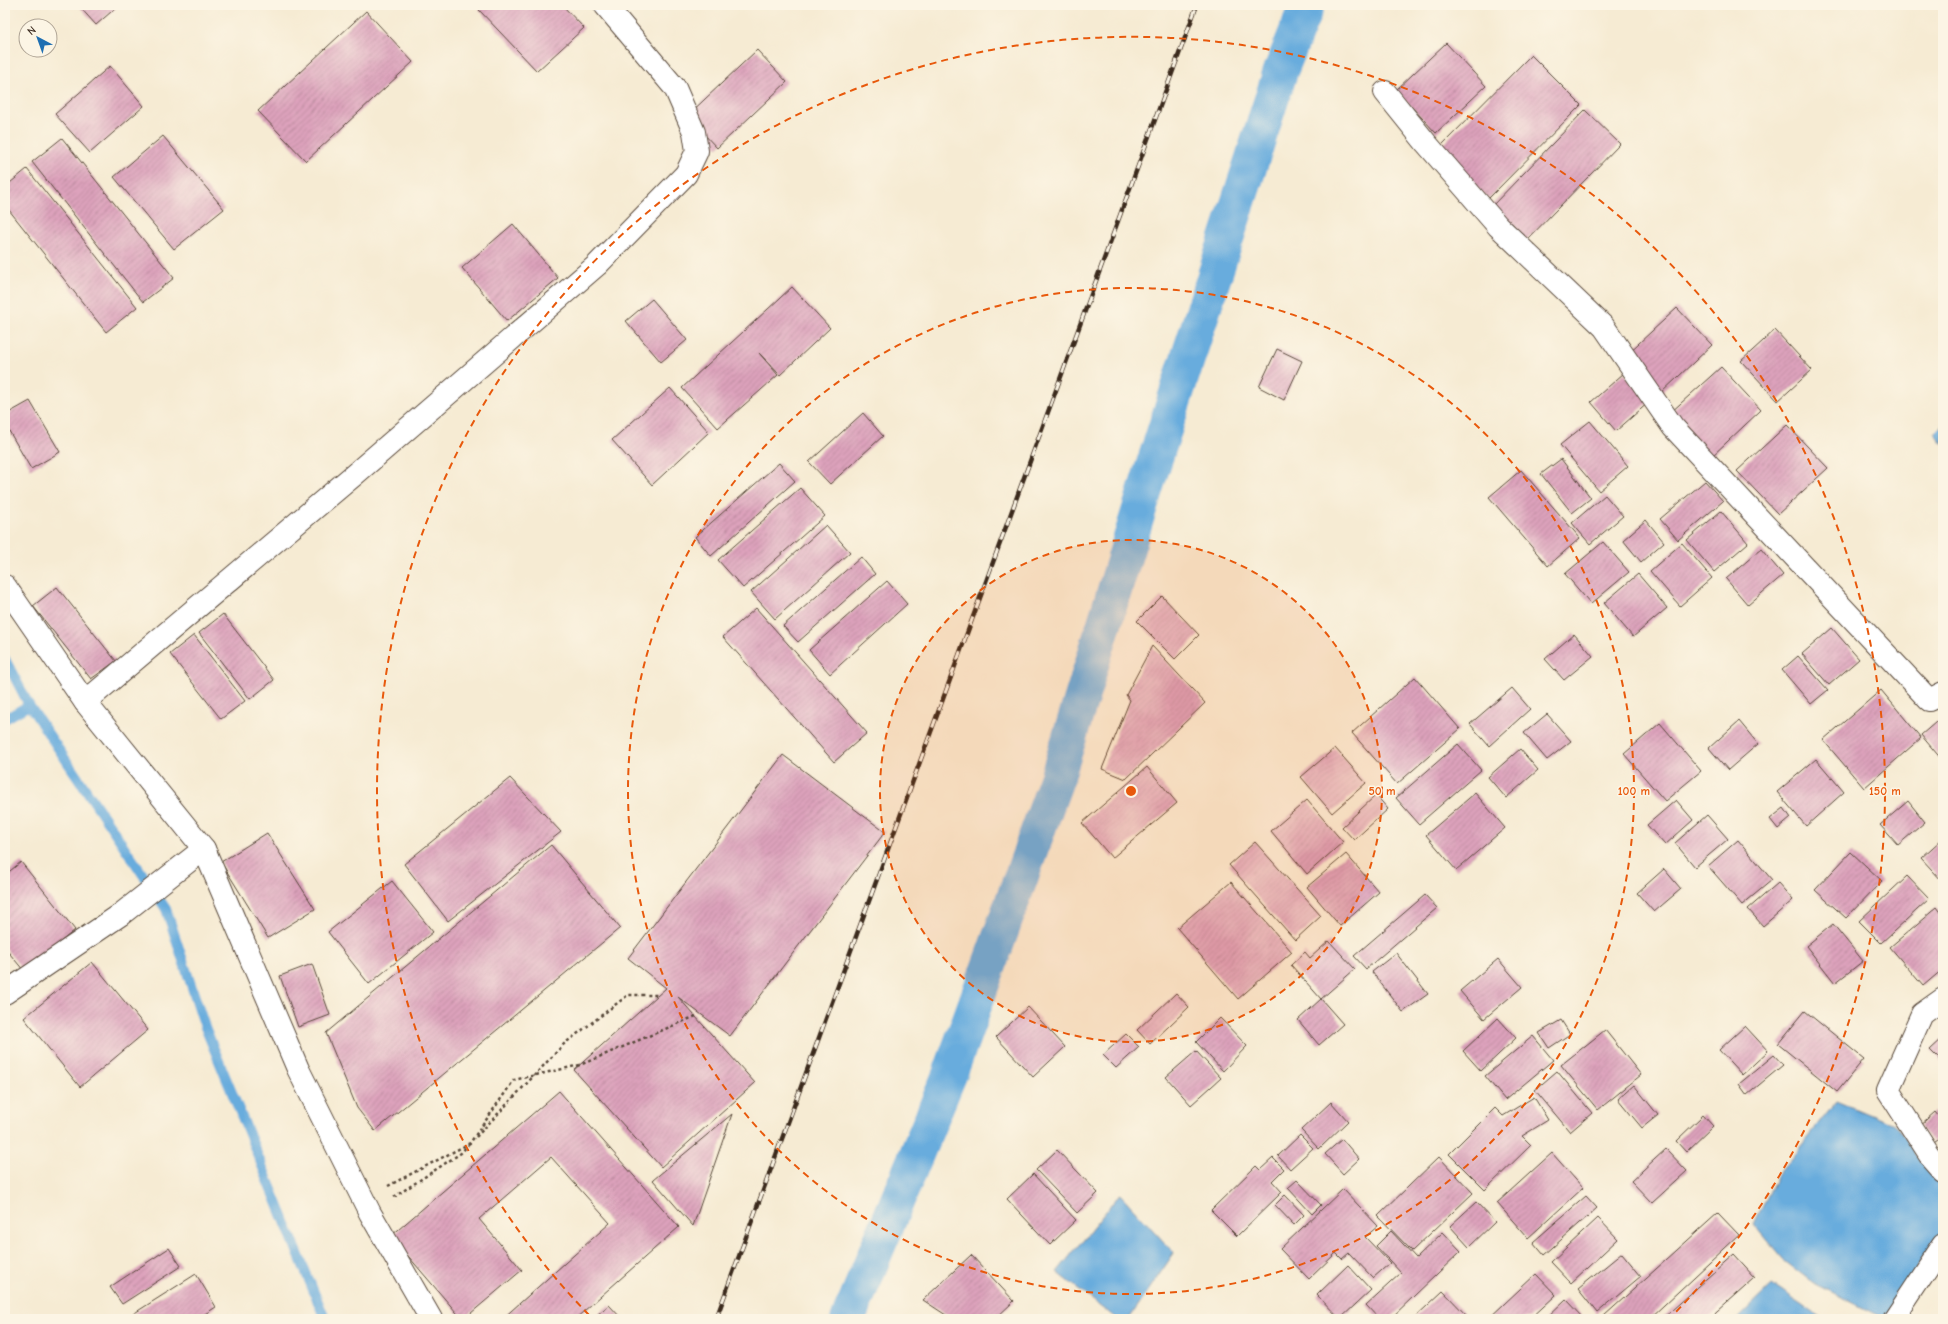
<svg xmlns="http://www.w3.org/2000/svg" width="1948" height="1324" font-family="'Comic Neue',sans-serif">
	<defs>
		<pattern id="building-hatch" width="6" height="6" patternUnits="userSpaceOnUse"><rect width="6" height="6" fill="#dda2bc"/><path d="M-1 1l2-2M0 6l6-6M5 7l2-2" fill="none" stroke="#b48498"/></pattern>
	</defs>
	<rect width="100%" height="100%" fill="#fcf5e5"/>
	<filter id="ink" filterUnits="userSpaceOnUse"><feTurbulence type="fractalNoise" baseFrequency=".025" numOctaves="2"/><feDisplacementMap in="SourceGraphic" scale="8" xChannelSelector="R" yChannelSelector="G"/><feConvolveMatrix kernelMatrix="1 2 1 2 8 2 1 2 1" color-interpolation-filters="sRGB"/></filter>
	<filter id="wash" filterUnits="userSpaceOnUse"><feTurbulence type="fractalNoise" baseFrequency=".012" numOctaves="4" result="noise"/><feDisplacementMap in="SourceGraphic" scale="16" xChannelSelector="R" yChannelSelector="G"/><feGaussianBlur stdDeviation="0.9" result="paint"/><feColorMatrix in="noise" values="0 0 0 0 0 0 0 0 0 0 0 0 0 0 0 0 0 1.4 0 .05"/><feComposite in="paint" operator="in"/></filter>
	<g filter="url(#wash)">
		<rect width="100%" height="100%" fill="#f6ebd3"/>
		<g fill="#67acdd" stroke="#516b7e">
			<polygon points="1943,424 1943,444 1934,433"/>
			<polygon points="1837,1101 1894,1125 1943,1187 1943,1227 1885,1319 1812,1282 1782,1259 1754,1225 1777,1176"/>
			<polygon points="1120,1194 1174,1253 1129,1319 1117,1319 1057,1272"/>
			<polygon points="1772,1285 1823,1319 1737,1319"/>
		</g>
		<g fill="none" stroke-linecap="round" stroke-linejoin="round">
			<g stroke="#67acdd" stroke-width="10">
				<polyline points="5,659 29,705 5,719"/>
				<polyline points="29,705 166,909 205,1027 325,1319"/>
			</g>
			<polyline stroke="#67acdd" stroke-width="35" points="848,1319 949,1076 1057,778 1149,478 1281,70 1307,5"/>
		</g>
		<g id="blocks">
			<g fill="url(#building-hatch)">
				<polygon points="78,5 119,5 96,25"/>
				<polygon points="485,5 562,5 584,28 537,71 479,10"/>
				<polygon points="366,11 413,62 306,161 258,111"/>
				<polygon points="1446,43 1486,86 1436,133 1396,90"/>
				<polygon points="757,50 787,82 717,148 687,116"/>
				<polygon points="1531,55 1581,105 1488,199 1438,149"/>
				<polygon points="110,66 144,106 90,153 55,114"/>
				<polygon points="1585,110 1620,144 1525,242 1490,208"/>
				<polygon points="163,136 224,209 174,249 114,177"/>
				<polygon points="62,138 174,278 143,302 32,162"/>
				<polygon points="27,169 137,307 106,332 5,205 5,187"/>
				<polygon points="513,224 558,278 507,321 462,268"/>
				<polygon points="792,287 830,328 780,375 759,353 778,375 718,428 682,388"/>
				<polygon points="652,299 687,340 661,362 626,321"/>
				<polygon points="1677,308 1712,345 1661,393 1626,355"/>
				<polygon points="1775,330 1812,370 1778,401 1741,361"/>
				<polygon points="1277,349 1302,361 1284,400 1259,387"/>
				<polygon points="1721,367 1761,410 1711,457 1670,413"/>
				<polygon points="1624,373 1649,402 1616,431 1591,402"/>
				<polygon points="670,388 709,432 652,485 612,440"/>
				<polygon points="30,401 60,452 31,469 5,424 5,415"/>
				<polygon points="863,413 883,436 830,484 809,462"/>
				<polygon points="1590,421 1628,466 1599,491 1560,445"/>
				<polygon points="1787,425 1828,468 1778,514 1737,471"/>
				<polygon points="1561,459 1591,498 1572,513 1541,474"/>
				<polygon points="779,463 795,481 711,556 695,537"/>
				<polygon points="1521,470 1580,538 1548,566 1489,497"/>
				<polygon points="1705,481 1723,501 1678,540 1660,519"/>
				<polygon points="800,488 825,516 743,588 718,560"/>
				<polygon points="1605,495 1623,516 1590,544 1572,523"/>
				<polygon points="1721,511 1748,543 1714,572 1687,540"/>
				<polygon points="1646,520 1664,542 1641,562 1623,540"/>
				<polygon points="826,525 850,552 775,619 751,592"/>
				<polygon points="1603,542 1629,572 1591,604 1565,574"/>
				<polygon points="1682,543 1712,578 1680,606 1650,571"/>
				<polygon points="1761,549 1783,575 1748,605 1726,579"/>
				<polygon points="861,557 875,574 798,642 783,626"/>
				<polygon points="1638,574 1667,608 1633,637 1604,603"/>
				<polygon points="887,581 907,604 830,674 809,650"/>
				<polygon points="57,587 116,661 91,679 33,606"/>
				<polygon points="1162,596 1199,635 1175,659 1137,621"/>
				<polygon points="756,608 867,733 834,762 723,637"/>
				<polygon points="223,614 274,680 250,699 199,633"/>
				<polygon points="1832,628 1859,659 1829,685 1802,654"/>
				<polygon points="1574,634 1593,656 1564,680 1545,659"/>
				<polygon points="194,635 245,701 221,719 170,654"/>
				<polygon points="1152,646 1205,703 1126,779 1102,769 1130,700 1126,695"/>
				<polygon points="1798,656 1828,690 1811,704 1782,670"/>
				<polygon points="1415,677 1460,729 1397,784 1352,733"/>
				<polygon points="1512,688 1530,709 1489,746 1470,724"/>
				<polygon points="1881,690 1921,738 1864,788 1823,740"/>
				<polygon points="1547,714 1571,741 1547,760 1524,733"/>
				<polygon points="1943,716 1943,761 1921,735"/>
				<polygon points="1739,721 1758,744 1728,770 1709,748"/>
				<polygon points="1660,723 1701,771 1665,801 1624,754"/>
				<polygon points="1458,744 1481,770 1419,824 1396,798"/>
				<polygon points="1335,748 1366,783 1332,813 1301,777"/>
				<polygon points="1520,749 1538,770 1506,798 1488,777"/>
				<polygon points="783,755 885,832 730,1036 678,997 755,1083 661,1167 574,1070 666,988 628,958"/>
				<polygon points="1816,759 1844,792 1806,826 1777,792"/>
				<polygon points="1147,767 1177,803 1112,858 1082,823"/>
				<polygon points="510,778 561,832 448,921 404,864"/>
				<polygon points="1475,793 1505,828 1456,870 1426,835"/>
				<polygon points="1376,795 1388,809 1354,840 1342,827"/>
				<polygon points="1307,800 1343,842 1307,874 1271,831"/>
				<polygon points="1676,800 1693,820 1665,845 1647,825"/>
				<polygon points="1908,801 1925,822 1898,845 1880,825"/>
				<polygon points="1784,808 1791,818 1778,829 1770,819"/>
				<polygon points="1707,815 1728,839 1695,867 1675,843"/>
				<polygon points="267,833 315,909 268,938 221,862"/>
				<polygon points="1943,838 1943,882 1921,858"/>
				<polygon points="1738,840 1772,880 1742,905 1708,866"/>
				<polygon points="1255,842 1321,916 1295,940 1229,865"/>
				<polygon points="551,845 620,928 375,1131 357,1108 326,1033"/>
				<polygon points="1851,852 1882,881 1846,918 1815,890"/>
				<polygon points="1346,854 1379,892 1340,926 1307,887"/>
				<polygon points="21,862 75,930 24,971 5,948 5,875"/>
				<polygon points="1664,869 1681,889 1654,912 1637,893"/>
				<polygon points="1907,876 1929,899 1881,943 1859,921"/>
				<polygon points="392,881 433,932 369,984 328,932"/>
				<polygon points="1231,882 1292,952 1238,999 1177,928"/>
				<polygon points="1778,883 1793,900 1763,926 1748,909"/>
				<polygon points="1425,895 1437,908 1366,969 1354,956"/>
				<polygon points="1937,907 1943,915 1943,969 1923,986 1890,947"/>
				<polygon points="1833,924 1863,961 1835,983 1806,946"/>
				<polygon points="1329,941 1355,969 1321,999 1291,965 1305,952 1310,958"/>
				<polygon points="1396,953 1428,994 1403,1012 1372,972"/>
				<polygon points="1498,959 1522,987 1484,1019 1460,991"/>
				<polygon points="92,962 148,1030 80,1087 24,1018"/>
				<polygon points="312,964 330,1015 298,1027 280,976"/>
				<polygon points="1176,993 1189,1007 1150,1044 1137,1030"/>
				<polygon points="1321,999 1343,1024 1319,1045 1298,1020"/>
				<polygon points="1028,1007 1065,1047 1033,1077 996,1037"/>
				<polygon points="1805,1011 1864,1059 1837,1092 1778,1044"/>
				<polygon points="1220,1018 1247,1046 1223,1071 1196,1042"/>
				<polygon points="1498,1018 1516,1038 1481,1071 1463,1051"/>
				<polygon points="1561,1020 1570,1034 1549,1048 1539,1033"/>
				<polygon points="1745,1026 1768,1051 1742,1075 1719,1050"/>
				<polygon points="1605,1030 1641,1075 1598,1110 1561,1065"/>
				<polygon points="1126,1034 1139,1047 1116,1068 1103,1055"/>
				<polygon points="1533,1036 1553,1060 1505,1100 1485,1076"/>
				<polygon points="1943,1038 1943,1061 1942,1062 1930,1050"/>
				<polygon points="1196,1051 1221,1078 1191,1105 1166,1077"/>
				<polygon points="1774,1055 1783,1065 1747,1095 1739,1084"/>
				<polygon points="1557,1071 1592,1113 1570,1132 1535,1090"/>
				<polygon points="1634,1085 1658,1115 1642,1128 1618,1099"/>
				<polygon points="559,1091 679,1227 575,1319 502,1319 610,1223 551,1157 479,1219 522,1270 464,1319 462,1319 391,1236"/>
				<polygon points="1534,1097 1548,1120 1522,1136 1531,1145 1485,1190 1449,1154 1495,1108 1503,1116"/>
				<polygon points="1331,1102 1348,1121 1319,1149 1301,1130"/>
				<polygon points="1935,1112 1943,1122 1943,1135 1934,1142 1919,1126"/>
				<polygon points="732,1114 693,1226 653,1180"/>
				<polygon points="1703,1115 1713,1126 1686,1152 1676,1141"/>
				<polygon points="1300,1135 1313,1148 1290,1169 1278,1156"/>
				<polygon points="1342,1139 1359,1159 1343,1174 1325,1154"/>
				<polygon points="1666,1149 1687,1171 1652,1203 1631,1181"/>
				<polygon points="1057,1150 1098,1193 1077,1213 1036,1170"/>
				<polygon points="1552,1153 1583,1188 1528,1238 1497,1203"/>
				<polygon points="1439,1157 1473,1193 1412,1251 1378,1216"/>
				<polygon points="1273,1158 1284,1169 1272,1181 1282,1192 1237,1236 1211,1210 1256,1166 1260,1170"/>
				<polygon points="1033,1174 1076,1220 1050,1245 1007,1199"/>
				<polygon points="1297,1180 1321,1205 1312,1214 1288,1188"/>
				<polygon points="1343,1189 1378,1226 1365,1237 1390,1263 1373,1278 1349,1253 1342,1259 1336,1253 1309,1279 1280,1249"/>
				<polygon points="1285,1195 1304,1215 1294,1225 1275,1205"/>
				<polygon points="1586,1196 1597,1208 1544,1255 1533,1242"/>
				<polygon points="1476,1202 1495,1222 1469,1247 1450,1226"/>
				<polygon points="1718,1213 1739,1235 1649,1319 1607,1319 1604,1316"/>
				<polygon points="1598,1218 1618,1239 1571,1283 1551,1262"/>
				<polygon points="1391,1231 1416,1258 1443,1232 1461,1251 1390,1319 1379,1319 1366,1305 1401,1273 1376,1246"/>
				<polygon points="169,1248 181,1266 122,1304 110,1287"/>
				<polygon points="1622,1253 1641,1276 1597,1313 1578,1289"/>
				<polygon points="1734,1254 1755,1277 1708,1319 1661,1319"/>
				<polygon points="971,1255 1014,1301 995,1319 952,1319 923,1300"/>
				<polygon points="1348,1265 1371,1290 1340,1319 1317,1295"/>
				<polygon points="196,1274 216,1307 197,1319 136,1319 133,1314"/>
				<polygon points="1536,1274 1556,1295 1530,1319 1488,1319"/>
				<polygon points="1443,1291 1470,1319 1413,1319"/>
				<polygon points="1566,1299 1585,1319 1545,1319"/>
				<polygon points="609,1305 622,1319 592,1319"/>
			</g>
		</g>
	</g>
	<g filter="url(#ink)">
		<use href="#blocks" fill-opacity="0" stroke="#574739" stroke-width="1"/>
		<g fill="none" stroke-linecap="round" stroke-linejoin="round">
			<g stroke="#574739" stroke-width="24">
				<g id="minor">
					<polyline points="1385,92 1426,143 1498,226 1604,327 1673,427 1929,700 1943,693"/>
					<polyline points="5,586 85,702 204,849 298,1069 370,1213 431,1319"/>
					<polyline points="85,702 354,475 597,265 686,174 697,151 694,132 675,88 605,5"/>
					<polyline points="5,993 120,915 204,849"/>
					<polyline points="1943,999 1922,1014 1888,1090 1929,1154 1943,1170"/>
					<polyline points="1893,1319 1943,1244"/>
				</g>
			</g>
			<g stroke="#574739" stroke-width="2.5" stroke-dasharray="3 3" stroke-linecap="butt">
				<polyline points="476,1137 564,1044 628,995 659,995"/>
				<polyline points="388,1186 470,1143 514,1080 580,1065 696,1016"/>
				<polyline points="394,1197 461,1153 468,1145"/>
			</g>
			<use href="#minor" stroke="#fff" stroke-width="22"/>
			<g stroke="#3b2a1e" stroke-width="4.5">
				<polyline id="rail" points="716,1319 1197,5"/>
			</g>
			<use href="#rail" stroke="#fcf5e5" stroke-width="3" stroke-dasharray="9" stroke-linecap="butt"/>
		</g>
	</g>
	<circle cx="1131" cy="791" r="251" fill="#e8590c" fill-opacity=".12"/>
	<g fill="none" stroke="#e8590c" stroke-width="2" stroke-dasharray="7 5">
		<circle cx="1131" cy="791" r="251"/>
		<circle cx="1131" cy="791" r="503"/>
		<path d="M589 1315A754 754 0 1 1 1673 1315"/>
	</g>
	<circle cx="1131" cy="791" r="6" fill="#e8590c" stroke="#fcf5e5" stroke-width="2"/>
	<g font-size="12" text-anchor="middle" font-weight="bold" fill="#e8590c" stroke="#fcf5e5" stroke-width="3" stroke-linejoin="round" paint-order="stroke">
		<text x="1382" y="795">50 m</text>
		<text x="1634" y="795">100 m</text>
		<text x="1885" y="795">150 m</text>
	</g>
	<rect width="1948" height="1324" fill="none" stroke="#fcf5e5" stroke-width="20"/>
	<g transform="translate(38 38) rotate(319)"><circle r="19" fill="#fcf5e5" stroke="#afa495"/>
	<path d="M0-3L7 15L0 10L-7 15Z" fill="#1f6fb2"/>
	<text y="-6" font-size="11" font-weight="bold" text-anchor="middle" fill="#3b2a1e">N</text>
	</g>
</svg>
